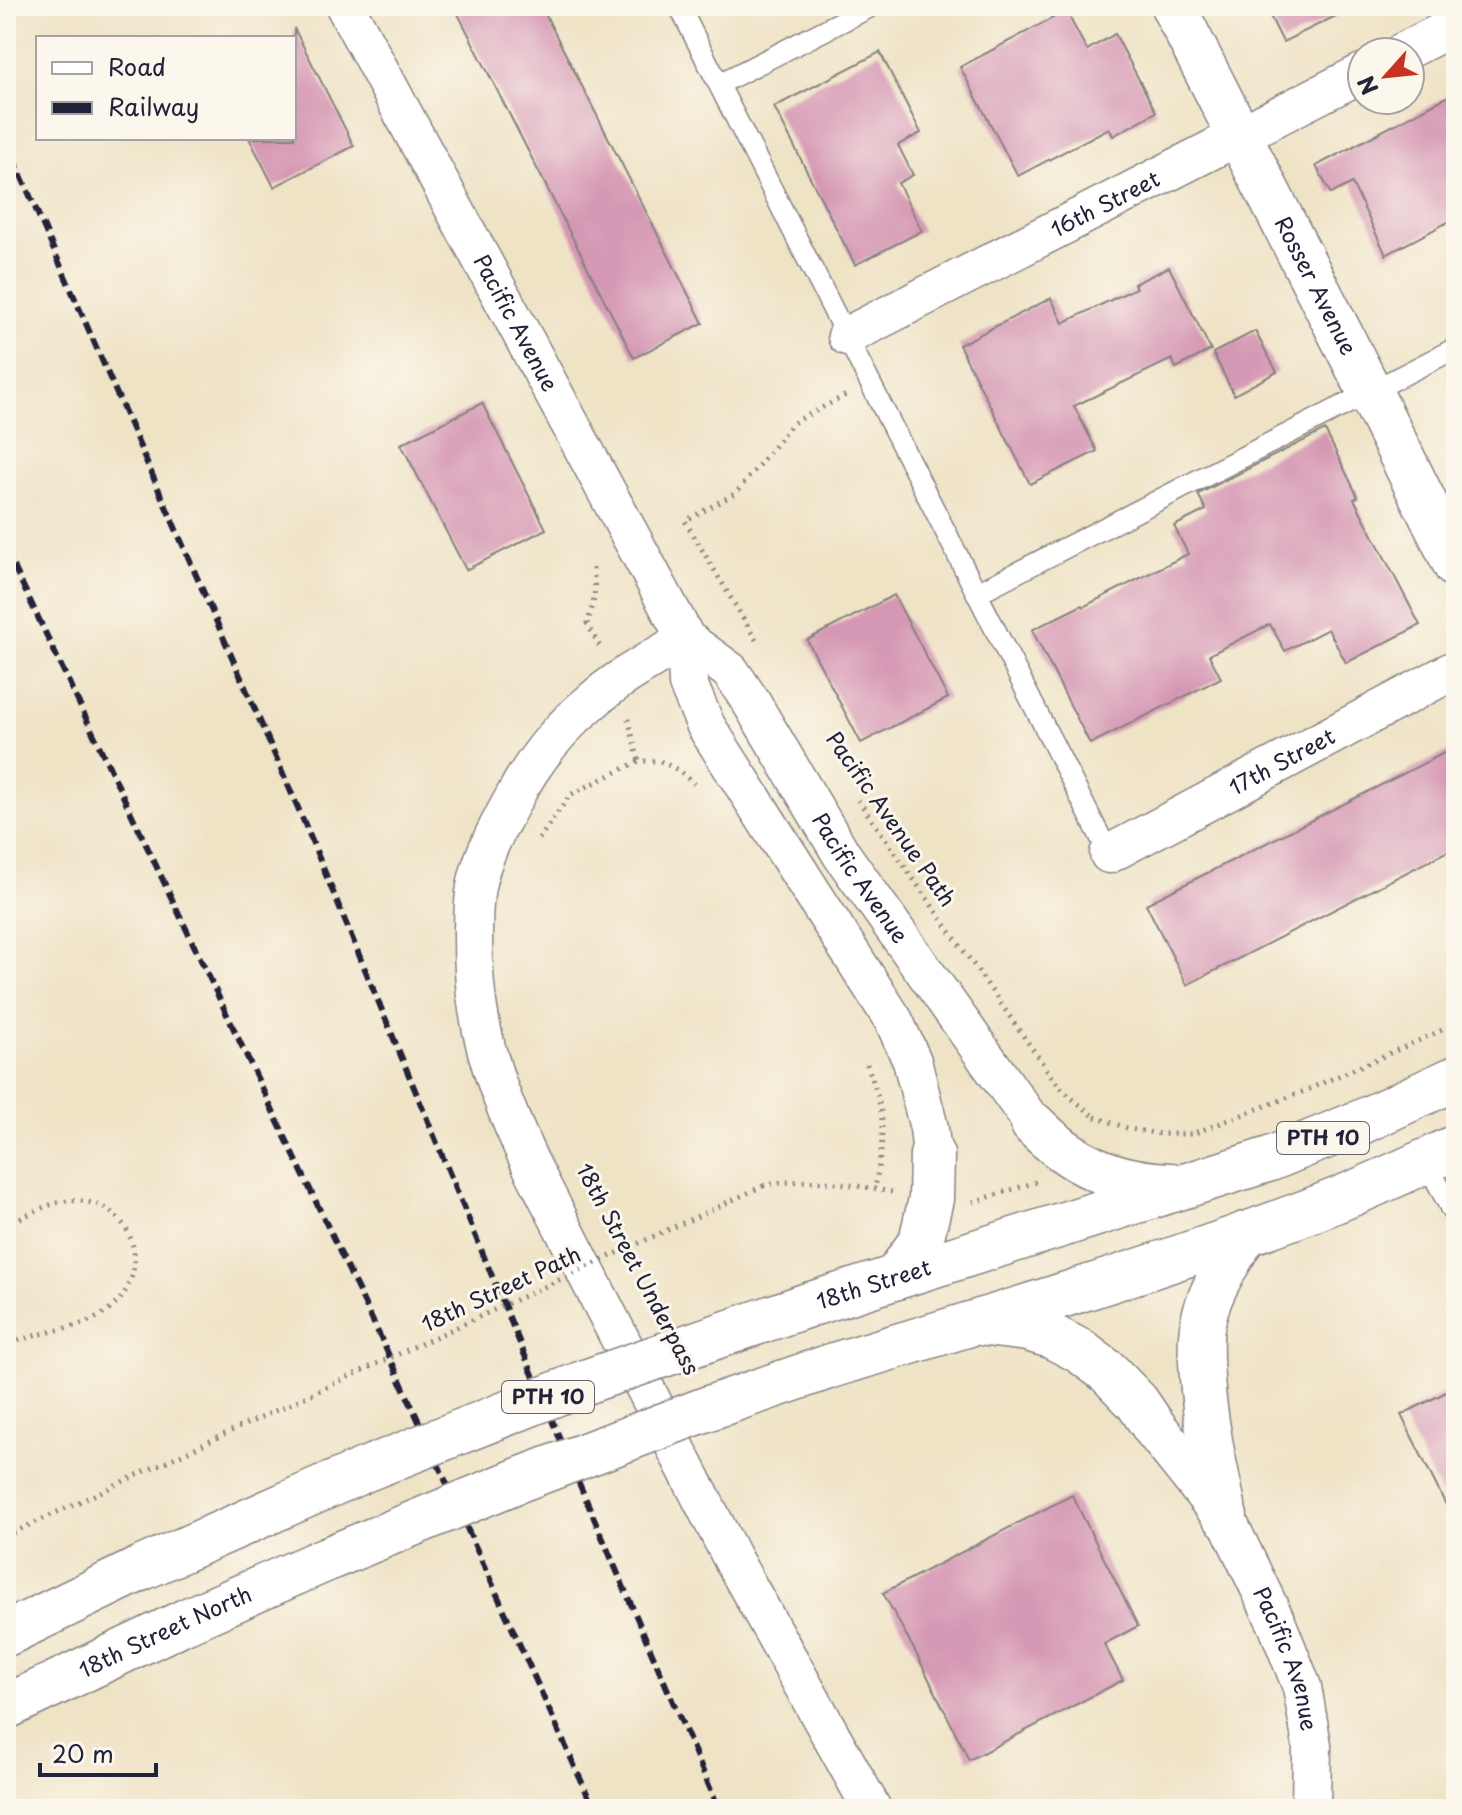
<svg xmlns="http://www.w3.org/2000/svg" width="1462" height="1815" font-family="'Playpen Sans',sans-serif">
	<rect width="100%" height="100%" fill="#fbf7ec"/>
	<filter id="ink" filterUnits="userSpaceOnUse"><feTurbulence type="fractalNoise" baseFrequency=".0125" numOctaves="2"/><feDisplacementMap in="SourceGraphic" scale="16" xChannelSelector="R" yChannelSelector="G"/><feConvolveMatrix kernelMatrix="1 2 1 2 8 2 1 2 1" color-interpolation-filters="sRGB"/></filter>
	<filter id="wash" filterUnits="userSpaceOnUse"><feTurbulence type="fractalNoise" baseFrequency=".006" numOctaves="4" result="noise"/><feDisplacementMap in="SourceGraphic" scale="32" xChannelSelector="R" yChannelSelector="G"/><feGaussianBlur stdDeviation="1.8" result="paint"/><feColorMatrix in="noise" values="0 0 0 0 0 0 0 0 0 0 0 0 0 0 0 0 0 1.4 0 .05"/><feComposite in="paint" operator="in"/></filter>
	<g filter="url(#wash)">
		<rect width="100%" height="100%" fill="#efe3c6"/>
		<g id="blocks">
			<g fill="#d598b4">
				<polygon points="454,6 541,6 703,323 634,358"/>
				<polygon points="1265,6 1356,6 1283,42"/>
				<polygon points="1066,11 1087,50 1115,34 1156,112 1113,136 1109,128 1018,176 960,67"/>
				<polygon points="294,28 354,146 274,187 249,138 294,138"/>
				<polygon points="880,52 921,133 898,145 913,175 898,183 922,231 855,265 774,107"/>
				<polygon points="1456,92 1456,218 1386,255 1352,183 1331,194 1316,166"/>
				<polygon points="1169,267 1211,350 1176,368 1172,359 1074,406 1097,451 1030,484 959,345 1051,298 1063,323 1136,288 1134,284"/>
				<polygon points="1255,331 1277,372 1234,395 1213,353"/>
				<polygon points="482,403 546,529 466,570 401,444"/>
				<polygon points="1325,430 1358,497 1354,499 1420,625 1346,663 1328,629 1285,651 1270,624 1209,655 1221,678 1090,744 1032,630 1082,605 1083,607 1188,554 1174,526 1206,510 1198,494"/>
				<polygon points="894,595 948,698 861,743 807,640"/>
				<polygon points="1456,747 1456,847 1187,985 1146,904"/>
				<polygon points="1456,1387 1456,1525 1401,1415"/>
				<polygon points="1072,1495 1138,1626 1104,1644 1123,1680 969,1760 916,1653 883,1593"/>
			</g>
		</g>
	</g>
	<g filter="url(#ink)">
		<use href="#blocks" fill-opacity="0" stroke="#888280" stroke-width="2"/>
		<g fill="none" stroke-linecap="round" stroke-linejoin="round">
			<g stroke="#888280" stroke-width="23">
				<g id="service">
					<polyline points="679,6 1109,854"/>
					<polyline points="719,84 872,6"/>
					<polyline points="977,593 1456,348"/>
					<polyline points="1426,1161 1456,1219"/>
				</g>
			</g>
			<g stroke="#888280" stroke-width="41">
				<g id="minor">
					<path id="s1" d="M345,6L686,639L730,671L751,702L842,855L1033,1124"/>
					<polyline points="1403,52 1456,25"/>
					<path id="s2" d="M847,336L1362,73"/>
					<path d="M686,639C653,659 619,677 590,703C557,730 530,766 511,803C497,829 481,858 476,887C473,903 473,920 473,936C473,960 474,985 478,1009C486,1063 508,1116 531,1165L732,1558L872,1809"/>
					<polyline points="686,639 688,684 706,726 894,1021 912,1061 929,1128 932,1155"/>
					<path id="s3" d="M1109,854L1456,669"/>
					<path id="s4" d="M1225,1516L1277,1624L1302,1687L1312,1745L1311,1809"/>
				</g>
			</g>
			<g stroke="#888280" stroke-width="47">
				<g id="tertiary">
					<path id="s5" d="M1173,6L1370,392L1456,566"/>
				</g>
			</g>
			<g stroke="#888280" stroke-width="47">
				<g id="primary">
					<path d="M1033,1124C1072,1164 1114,1183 1171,1185"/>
					<polyline points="896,1277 921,1241 931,1199 932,1155"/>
					<path id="s6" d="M805,1306L1270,1159L1361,1122L1456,1078"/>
					<polyline points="986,1324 1027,1329 1051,1336 1080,1351 1108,1372 1137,1402 1154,1427 1225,1516"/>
					<path d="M834,1365C988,1319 1142,1273 1293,1217C1349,1197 1403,1172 1456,1147"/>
					<path d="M1223,1505C1214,1463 1205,1421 1202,1378C1201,1360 1199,1340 1203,1322C1209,1290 1229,1262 1245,1234"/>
					<polyline points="6,1634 142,1568 296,1500"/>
					<path id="s7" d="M6,1707L186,1621L327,1559"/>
				</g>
			</g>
			<g stroke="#888280" stroke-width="5" stroke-dasharray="2 6" stroke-linecap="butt">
				<path d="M593,568C596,591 595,602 587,623L600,647"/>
				<polyline points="756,640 685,521 736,493 793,423 846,395"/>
				<polyline points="628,719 639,761"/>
				<polyline points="858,800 1055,1081 1069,1096 1095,1117"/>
				<polyline points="539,839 570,795 639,761 660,761 680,771 694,784"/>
				<path d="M867,1064C874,1084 882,1105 882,1126C883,1147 878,1168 875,1189"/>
				<polyline points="1095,1117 1130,1129 1160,1134 1192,1134 1302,1092 1456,1024"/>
				<path d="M763,1186C807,1176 848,1184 892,1192"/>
				<polyline points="973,1202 1036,1182"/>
				<path d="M6,1226C28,1215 54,1198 80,1201C137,1206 153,1275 109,1310C82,1331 37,1330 6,1346"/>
				<polyline points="6,1536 253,1421"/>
			</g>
			<use href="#service" stroke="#fff" stroke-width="20"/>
			<use href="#minor" stroke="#fff" stroke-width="38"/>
			<use href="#tertiary" stroke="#fff" stroke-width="44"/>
			<use href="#primary" stroke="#fff" stroke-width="44"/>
			<g stroke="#22223b" stroke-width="6" stroke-dasharray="12 6" stroke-linecap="butt">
				<polyline points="6,141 302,817 545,1404 719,1809"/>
				<polyline points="6,550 386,1349 594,1809"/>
			</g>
			<g stroke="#888280" stroke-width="47" stroke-linecap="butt">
				<g id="primary-bridge">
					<polyline points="296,1500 364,1470 588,1381 805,1306"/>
					<polyline points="327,1559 519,1480 709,1408 834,1365"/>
				</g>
			</g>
			<polyline stroke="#888280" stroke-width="5" stroke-dasharray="2 6" stroke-linecap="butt" points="253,1421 763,1186"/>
			<use href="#primary-bridge" stroke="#fff" stroke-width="44"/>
		</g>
	</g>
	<g text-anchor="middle" stroke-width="6" stroke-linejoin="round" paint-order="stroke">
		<g fill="#fbf7ec" stroke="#636270" stroke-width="2">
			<rect x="1277" y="1122" width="92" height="32" rx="6"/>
			<rect x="502" y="1381" width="92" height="32" rx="6"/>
		</g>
		<g font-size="20" font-weight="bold" fill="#22223b">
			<text x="1323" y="1145">PTH 10</text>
			<text x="548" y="1404">PTH 10</text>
		</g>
		<g font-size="22" fill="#22223b" stroke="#fbf7ec">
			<text dy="8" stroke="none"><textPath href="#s2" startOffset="290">16th Street</textPath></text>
			<text dy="8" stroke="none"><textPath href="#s5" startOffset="314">Rosser Avenue</textPath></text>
			<text dy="8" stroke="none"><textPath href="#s1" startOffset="360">Pacific Avenue</textPath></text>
			<text dy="8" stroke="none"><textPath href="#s3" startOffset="196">17th Street</textPath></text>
			<text transform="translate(891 819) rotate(55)" y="8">Pacific Avenue Path</text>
			<text dy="8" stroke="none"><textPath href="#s1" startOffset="1018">Pacific Avenue</textPath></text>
			<text transform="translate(638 1269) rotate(62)" y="8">18th Street Underpass</text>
			<text dy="8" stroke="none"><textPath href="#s6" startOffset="72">18th Street</textPath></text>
			<text transform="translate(501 1289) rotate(-25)" y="8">18th Street Path</text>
			<text dy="8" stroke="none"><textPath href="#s7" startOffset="176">18th Street North</textPath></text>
			<text dy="8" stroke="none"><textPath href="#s4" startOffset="156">Pacific Avenue</textPath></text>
		</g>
	</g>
	<rect width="1462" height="1815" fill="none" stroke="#fbf7ec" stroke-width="32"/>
	<rect x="36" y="36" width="260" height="104" fill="#fbf7ec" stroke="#a4a2a5" stroke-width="2"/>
	<rect x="52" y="62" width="40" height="12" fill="#ffffff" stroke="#a4a2a5" stroke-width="2"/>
	<text x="108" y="76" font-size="24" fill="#22223b">Road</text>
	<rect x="52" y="102" width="40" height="12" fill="#22223b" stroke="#a4a2a5" stroke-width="2"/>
	<text x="108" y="116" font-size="24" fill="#22223b">Railway</text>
	<g transform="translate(1386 76) rotate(243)"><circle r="38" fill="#fbf7ec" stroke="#a4a2a5" stroke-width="2"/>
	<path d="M0-6L14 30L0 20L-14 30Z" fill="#c8321e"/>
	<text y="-12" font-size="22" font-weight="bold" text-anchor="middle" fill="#22223b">N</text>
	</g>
	<path d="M40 1763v12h116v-12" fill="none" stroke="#22223b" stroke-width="4"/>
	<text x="52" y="1763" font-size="24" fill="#22223b" stroke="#fbf7ec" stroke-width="6" paint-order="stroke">20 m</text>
</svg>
